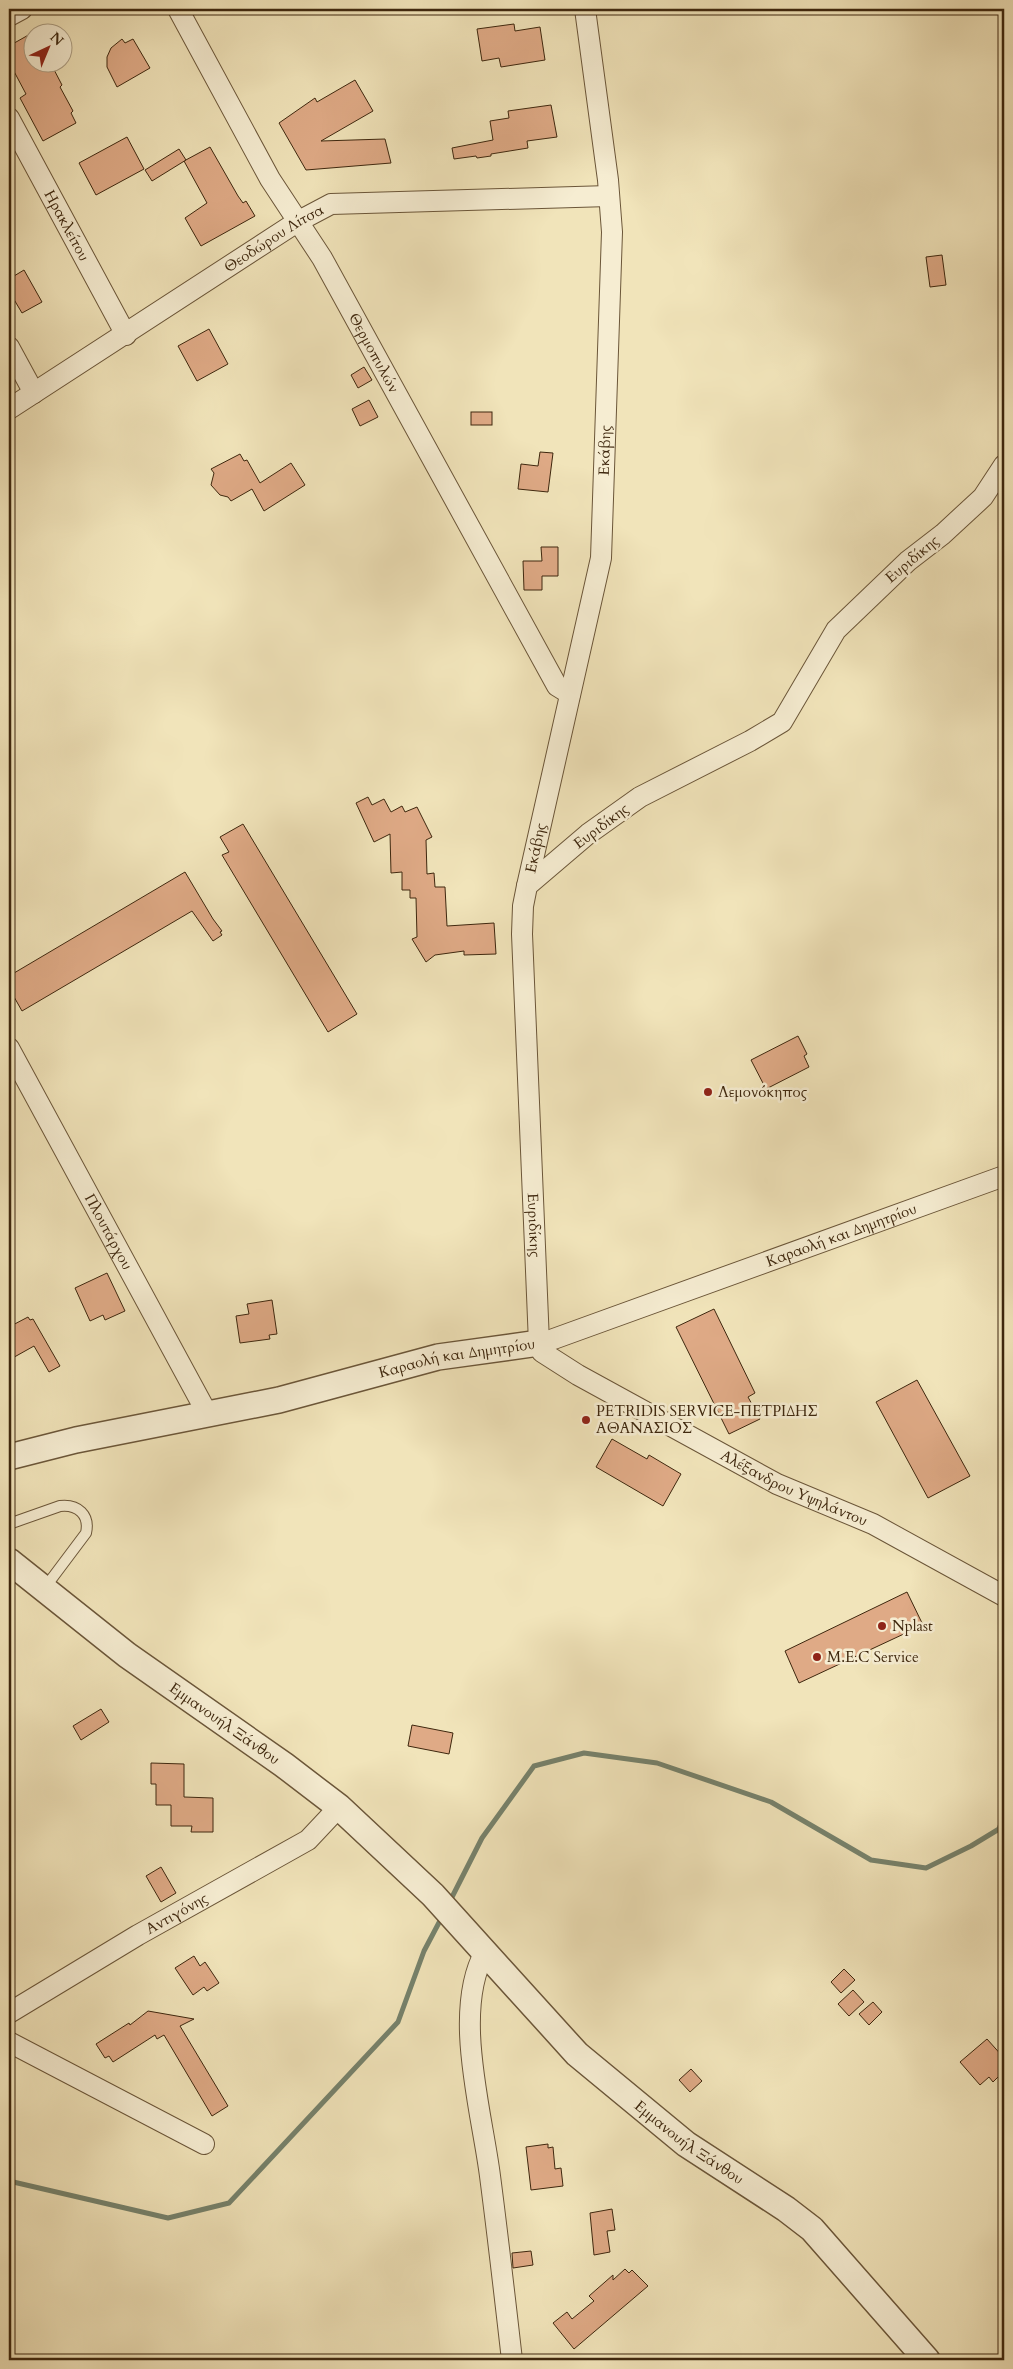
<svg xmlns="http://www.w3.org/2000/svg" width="1013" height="2369" font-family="Cardo,serif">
	<rect width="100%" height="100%" fill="#f1e4ba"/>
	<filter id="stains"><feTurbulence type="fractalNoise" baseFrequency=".004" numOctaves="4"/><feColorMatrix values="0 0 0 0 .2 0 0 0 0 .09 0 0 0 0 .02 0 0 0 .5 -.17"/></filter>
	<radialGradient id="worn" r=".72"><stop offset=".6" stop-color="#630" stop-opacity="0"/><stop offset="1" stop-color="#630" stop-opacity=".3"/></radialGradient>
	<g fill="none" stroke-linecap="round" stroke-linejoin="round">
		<g stroke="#76826c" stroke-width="5">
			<polyline points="449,1903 482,1838 534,1766 584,1753 657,1763 771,1802 871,1860 926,1868 971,1846 999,1829 1004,1815"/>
			<polyline points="9,2181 168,2218 229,2203 398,2022 424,1951 443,1915"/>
		</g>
	</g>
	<g fill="#dfaa86" stroke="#3e270e">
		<polygon points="514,24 515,31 540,27 545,60 501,67 499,58 482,61 477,29"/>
		<polygon points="32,33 32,62 50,62 62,85 60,87 73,111 71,113 76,123 43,141 20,98 26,94 9,62 9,46"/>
		<polygon points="122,39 125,43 133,39 150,68 117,87 107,67 107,57 111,48"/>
		<polygon points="355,80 373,111 321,141 385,139 391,163 306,170 279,123 315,98 317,102"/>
		<polygon points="551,105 557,137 527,141 528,148 491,154 491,156 477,158 476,156 454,159 452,148 493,140 490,121 509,118 508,111"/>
		<polygon points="127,137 144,169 96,195 79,163"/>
		<polygon points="210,147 238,196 243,203 246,201 255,216 201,246 185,218 207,203 184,161"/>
		<polygon points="179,149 186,160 152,181 145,170"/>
		<polygon points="942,255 946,285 930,287 926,257"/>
		<polygon points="24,270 42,302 22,313 9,291 9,279"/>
		<polygon points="209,329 228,364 197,381 178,346"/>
		<polygon points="364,367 372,380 358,388 351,375"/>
		<polygon points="369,400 378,417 360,426 352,409"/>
		<rect x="471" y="412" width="21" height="13"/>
		<polygon points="540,452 553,453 548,492 518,489 521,464 538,466"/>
		<polygon points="240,454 244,461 247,460 260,483 291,463 305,485 264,511 252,489 231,501 228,497 220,495 211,485 214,473 211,469"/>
		<polygon points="541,547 558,547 558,576 542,576 542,590 524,590 523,561 542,561"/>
		<polygon points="368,797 372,805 384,799 391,812 402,806 405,812 417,807 432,837 426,840 427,874 434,873 435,887 445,887 447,926 494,923 496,954 464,955 464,951 435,955 426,962 412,939 417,937 416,898 410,898 410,890 402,890 402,872 391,873 390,834 374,842 356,803"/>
		<polygon points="243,824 357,1014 328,1032 222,855 229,852 220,837"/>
		<polygon points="185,872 213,919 222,931 220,932 222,935 213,941 192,911 22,1011 9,988 9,976"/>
		<polygon points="798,1036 807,1054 804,1056 809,1067 766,1089 751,1060"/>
		<polygon points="107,1273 125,1311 105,1320 103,1315 90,1321 75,1288"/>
		<polygon points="272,1300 277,1334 269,1335 270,1339 240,1343 236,1316 249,1314 247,1304"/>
		<polygon points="714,1309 755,1393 748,1397 760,1419 729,1434 676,1327"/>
		<polygon points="28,1317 30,1320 33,1319 60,1366 49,1372 34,1346 9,1360 9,1327"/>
		<polygon points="917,1380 970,1476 928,1498 876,1402"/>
		<polygon points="612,1439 647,1459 649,1455 681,1474 663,1506 596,1467"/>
		<polygon points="907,1592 923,1625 799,1683 785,1651"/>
		<polygon points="101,1709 109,1722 81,1740 73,1726"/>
		<polygon points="412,1725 453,1733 449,1754 408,1746"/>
		<polygon points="151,1763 184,1764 184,1797 213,1798 213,1832 191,1832 192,1826 171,1826 171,1805 156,1805 156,1784 151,1784"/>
		<polygon points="161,1867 176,1893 161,1902 146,1876"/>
		<polygon points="194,1956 200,1966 205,1962 219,1983 207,1991 204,1987 193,1995 175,1968"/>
		<polygon points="844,1969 855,1980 841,1993 831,1982"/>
		<polygon points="853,1990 864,2002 849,2016 838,2004"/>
		<polygon points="873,2002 882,2012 869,2025 859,2014"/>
		<polygon points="148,2011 194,2019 180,2026 228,2106 212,2116 164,2035 157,2039 155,2035 113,2062 109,2056 105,2058 96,2044 129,2023 130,2025"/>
		<polygon points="987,2039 1004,2058 1004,2071 993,2082 989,2077 980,2085 960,2062"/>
		<polygon points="691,2069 702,2081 690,2092 679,2080"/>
		<polygon points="548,2144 548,2148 553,2147 555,2169 561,2168 563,2186 531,2190 526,2147"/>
		<polygon points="612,2209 615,2230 607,2231 610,2252 594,2255 590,2213"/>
		<polygon points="531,2251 533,2265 513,2268 512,2253"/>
		<polygon points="625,2269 629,2273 632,2270 648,2286 574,2349 553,2323 567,2312 572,2319 594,2301 589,2296 613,2275 613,2280"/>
	</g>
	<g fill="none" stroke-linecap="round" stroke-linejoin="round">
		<g stroke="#6b5639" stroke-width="12">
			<path id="service" d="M9,1524L60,1506C78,1504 90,1515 86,1533L44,1589"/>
		</g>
		<g stroke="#6b5639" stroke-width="22">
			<g id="minor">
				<path id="s1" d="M178,9L270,179L322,258L557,686L570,694"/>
				<polyline points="9,16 22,9"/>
				<path id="s2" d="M9,118L126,335"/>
				<polyline points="9,347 34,393"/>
				<path id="s3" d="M9,409L297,222L331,204L609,196"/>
				<path id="s4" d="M1004,465L983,497L943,534L908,561L836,630L782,722L750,741L640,797L588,834L527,886L523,906L522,934L539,1343L542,1352L578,1375L777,1484L873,1524L1004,1596"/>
				<path id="s5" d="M527,886L601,558L612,232L608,180L585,9"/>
				<path id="s6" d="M9,1048L208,1415"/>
				<path id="s7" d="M539,1343L548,1341L1004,1176"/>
				<path d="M485,1952C452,2011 482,2112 490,2176C498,2237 505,2299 512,2360"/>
				<path id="s8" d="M9,2013L138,1935L308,1840L339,1807"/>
				<polyline points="9,2042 204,2144"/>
			</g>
		</g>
		<g stroke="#6b5639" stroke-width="28">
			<g id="tertiary">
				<path id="s9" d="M9,1457L76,1440L279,1400L438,1357L539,1343"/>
				<path id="s10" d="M9,1561L127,1655L284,1765L339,1807L433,1895L577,2054L686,2144L786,2209L812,2229L927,2360"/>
			</g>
		</g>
		<use href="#service" stroke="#f6edd2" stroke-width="10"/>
		<use href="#minor" stroke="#f6edd2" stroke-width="20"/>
		<use href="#tertiary" stroke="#f6edd2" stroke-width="25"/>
	</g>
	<g fill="#8f2418" stroke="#f6edd2" stroke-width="2">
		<circle cx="708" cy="1092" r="5"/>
		<circle cx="586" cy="1420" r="5"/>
		<circle cx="882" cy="1626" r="5"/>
		<circle cx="817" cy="1657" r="5"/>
	</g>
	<g text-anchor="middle" stroke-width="5" stroke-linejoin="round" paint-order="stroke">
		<g font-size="15" fill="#3e270e" stroke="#f6edd2">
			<text dy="5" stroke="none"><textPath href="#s2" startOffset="122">Ηρακλείτου</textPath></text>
			<text dy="5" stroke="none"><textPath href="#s3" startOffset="315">Θεοδώρου Λίτσα</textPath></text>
			<text dy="5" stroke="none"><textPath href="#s1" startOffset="396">Θερμοπυλών</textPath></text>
			<text dy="5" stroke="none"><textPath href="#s5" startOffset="444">Εκάβης</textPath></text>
			<text transform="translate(912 559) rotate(-40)" y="5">Ευριδίκης</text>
			<text transform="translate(601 826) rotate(-37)" y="5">Ευριδίκης</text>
			<text dy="5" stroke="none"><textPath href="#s5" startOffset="39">Εκάβης</textPath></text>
			<text dy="5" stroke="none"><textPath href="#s4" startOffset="988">Ευριδίκης</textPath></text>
			<text dy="5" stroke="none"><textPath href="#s6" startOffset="209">Πλουτάρχου</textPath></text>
			<text dy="5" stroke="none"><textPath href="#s7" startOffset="321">Καραολή και Δημητρίου</textPath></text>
			<text dy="5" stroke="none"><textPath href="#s9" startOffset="459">Καραολή και Δημητρίου</textPath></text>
			<text dy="5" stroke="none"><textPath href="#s4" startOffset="1402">Αλέξανδρου Υψηλάντου</textPath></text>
			<text dy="5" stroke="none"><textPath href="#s10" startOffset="270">Εμμανουήλ Ξάνθου</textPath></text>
			<text dy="5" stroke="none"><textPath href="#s8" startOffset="195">Αντιγόνης</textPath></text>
			<text dy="5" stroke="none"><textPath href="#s10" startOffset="898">Εμμανουήλ Ξάνθου</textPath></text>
		</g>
		<g font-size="15" fill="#3e270e" stroke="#f6edd2" text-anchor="start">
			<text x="718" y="1097">Λεμονόκηπος</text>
			<text x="596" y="1416">PETRIDIS SERVICE-ΠΕΤΡΙΔΗΣ<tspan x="596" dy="17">ΑΘΑΝΑΣΙΟΣ</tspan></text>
			<text x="892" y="1631">Nplast</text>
			<text x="827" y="1662">M.E.C Service</text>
		</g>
	</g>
	<rect width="1013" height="2369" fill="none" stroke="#f1e4ba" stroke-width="30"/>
	<rect x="10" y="10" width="993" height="2349" fill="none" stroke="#3e270e" stroke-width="2.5"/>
	<rect x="15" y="15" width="983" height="2339" fill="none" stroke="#3e270e"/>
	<g transform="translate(48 48) rotate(44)"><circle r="24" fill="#f6edd2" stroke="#ac9e84"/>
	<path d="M0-4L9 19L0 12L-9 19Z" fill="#8f2418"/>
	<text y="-8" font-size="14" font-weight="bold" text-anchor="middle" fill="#3e270e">N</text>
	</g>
	<rect width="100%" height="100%" filter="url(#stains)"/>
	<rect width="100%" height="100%" fill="url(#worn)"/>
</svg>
